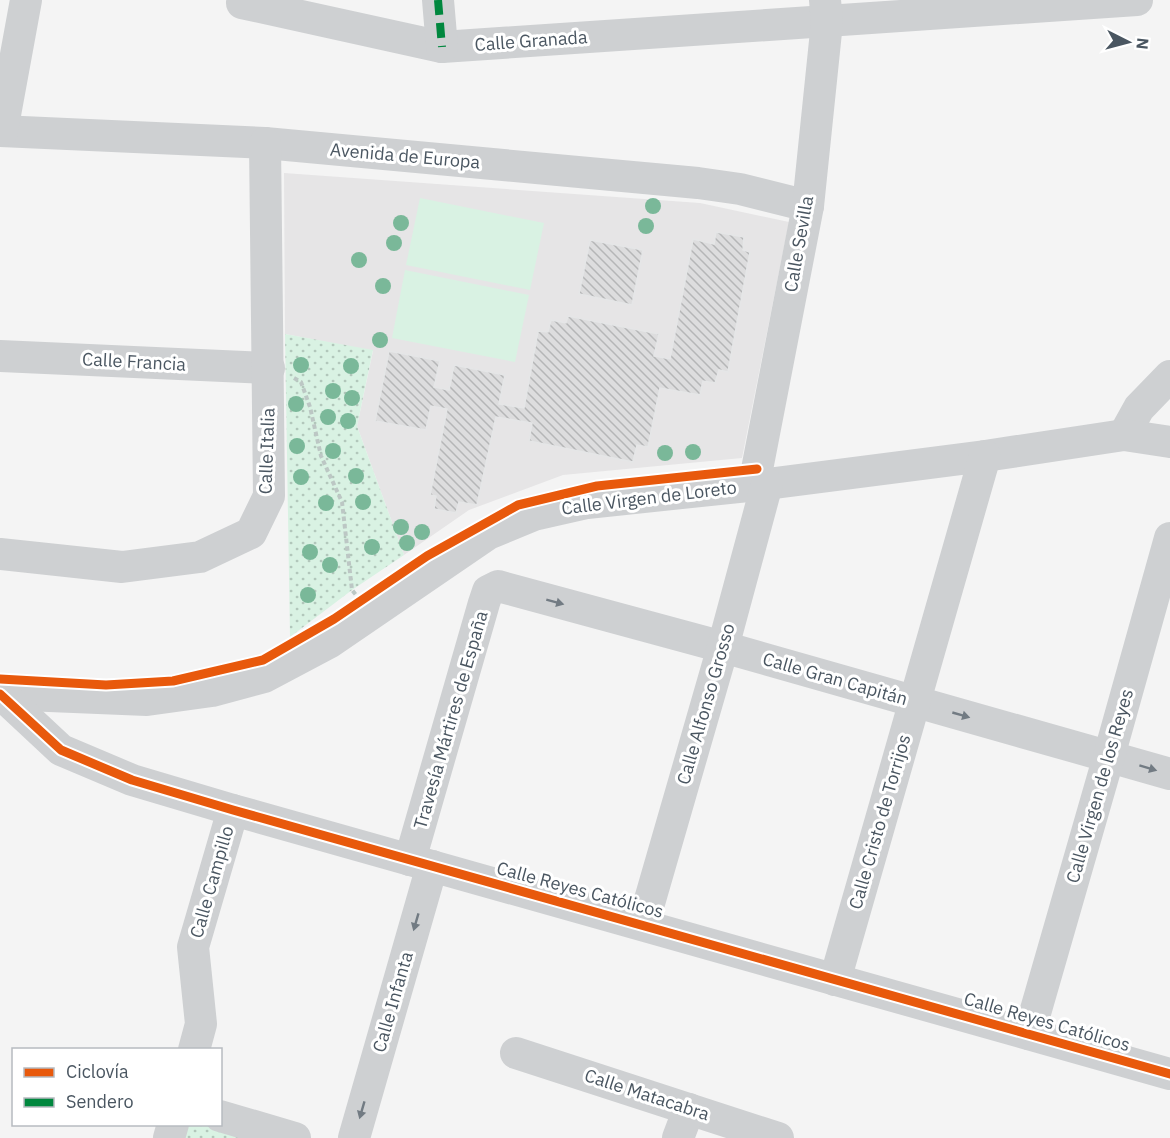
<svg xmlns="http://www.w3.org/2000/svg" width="1170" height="1138" font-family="'IBM Plex Sans',sans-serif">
	<defs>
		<pattern id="park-dots" width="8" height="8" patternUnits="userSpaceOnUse" patternTransform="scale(1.5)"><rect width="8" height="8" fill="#d9f2e3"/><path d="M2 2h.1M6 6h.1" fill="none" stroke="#b2c7bb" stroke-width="1.8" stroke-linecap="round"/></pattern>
		<pattern id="building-back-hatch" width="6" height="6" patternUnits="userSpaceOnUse" patternTransform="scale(1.5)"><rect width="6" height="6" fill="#ddddde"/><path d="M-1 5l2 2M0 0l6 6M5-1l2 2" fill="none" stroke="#b5b6b7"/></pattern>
	</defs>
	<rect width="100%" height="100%" fill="#f4f4f4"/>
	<polygon fill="#e6e5e6" points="284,173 700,203 789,222 742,458 563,475 469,510 404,555 357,426 373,351 285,334"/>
	<g fill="url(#park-dots)">
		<polygon points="285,334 373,350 357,426 404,555 352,590 290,637"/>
		<polygon points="220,1124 295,1138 169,1138 173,1125"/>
	</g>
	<g fill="#d9f2e3">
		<polygon points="420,198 544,223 530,290 406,265"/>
		<polygon points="405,270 529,295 515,362 392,338"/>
	</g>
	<g fill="url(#building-back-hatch)" stroke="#e5e6e7" stroke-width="1.5">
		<polygon points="716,232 744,237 743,250 750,252 728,372 719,370 715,383 703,381 700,395 660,388 648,447 637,445 633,462 529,441 532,423 496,417 477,505 459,502 456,513 434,509 436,496 430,495 447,409 431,406 426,430 375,421 389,351 440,361 434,387 449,390 454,365 505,375 499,404 524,408 538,331 548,332 551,320 566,323 568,316 659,334 654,356 670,359 693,239 714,244"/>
		<polygon points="590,240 643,250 632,305 579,294"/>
	</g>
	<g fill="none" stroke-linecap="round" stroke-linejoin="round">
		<polyline stroke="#bcc7c4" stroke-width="4" stroke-dasharray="4.5 3" stroke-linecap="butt" points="294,378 301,382 310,407 321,456 342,502 352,590 356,595"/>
		<g stroke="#ced0d2" stroke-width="32">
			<polyline points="243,0 242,3 442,47 1137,0"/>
			<polyline points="438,0 442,47"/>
			<polyline points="0,131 265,143 698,183 740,189 808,206"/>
			<polyline points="2,131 26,0"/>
			<polyline points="0,356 269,368"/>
			<polyline points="1124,435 1139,408 1170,376"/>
			<polyline points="754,485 808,206 827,22 825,0"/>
			<polyline points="0,554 122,567 200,557 251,533 269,496 265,143"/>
			<polyline points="0,694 147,700 212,691 264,677 330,642 488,534 534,515 587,503 767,484 985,456 1124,435 1170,442"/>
			<polyline points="2,695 61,750 132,780 233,810 1170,1074"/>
			<polyline points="410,860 484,603 488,591 498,586 723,647 1170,774"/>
			<polyline points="643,924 723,647 767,484"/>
			<polyline points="835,980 985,456"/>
			<polyline points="1029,1034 1109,756 1170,538"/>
			<polyline points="194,1050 201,1024 193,947 233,810"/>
			<polyline points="516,1053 778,1138"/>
			<polyline points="220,1116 295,1138"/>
			<polyline points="169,1138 173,1124"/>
			<polyline points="354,1138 432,866"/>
			<polyline points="678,1138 689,1109"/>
		</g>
		<polyline stroke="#00873e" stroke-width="8" stroke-dasharray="15 8" stroke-linecap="butt" points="438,0 442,47"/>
		<g stroke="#fff" stroke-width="13">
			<g id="cycleway">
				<polyline points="0,679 106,685 173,681 263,660 334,619 427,556 518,505 597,486 757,469"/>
				<polyline points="0,694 61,750 132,780 233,810 1170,1074"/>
			</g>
		</g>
		<use href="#cycleway" stroke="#e8590c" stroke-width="9"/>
	</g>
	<g fill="#7ab899">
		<circle cx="653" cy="206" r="8"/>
		<circle cx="401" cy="223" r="8"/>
		<circle cx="646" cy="226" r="8"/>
		<circle cx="394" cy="243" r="8"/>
		<circle cx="359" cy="260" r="8"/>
		<circle cx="383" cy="286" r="8"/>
		<circle cx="380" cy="340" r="8"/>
		<circle cx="301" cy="365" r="8"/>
		<circle cx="351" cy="366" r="8"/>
		<circle cx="333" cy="391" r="8"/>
		<circle cx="352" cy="398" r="8"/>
		<circle cx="296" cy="404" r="8"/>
		<circle cx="328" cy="417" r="8"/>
		<circle cx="348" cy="421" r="8"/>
		<circle cx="297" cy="446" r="8"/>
		<circle cx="333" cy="451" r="8"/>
		<circle cx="693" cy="452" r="8"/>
		<circle cx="665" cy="453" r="8"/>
		<circle cx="356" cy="476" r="8"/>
		<circle cx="301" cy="477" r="8"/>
		<circle cx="363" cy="502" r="8"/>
		<circle cx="326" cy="503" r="8"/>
		<circle cx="401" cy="527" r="8"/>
		<circle cx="422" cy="532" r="8"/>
		<circle cx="407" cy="543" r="8"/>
		<circle cx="372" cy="547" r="8"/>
		<circle cx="310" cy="552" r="8"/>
		<circle cx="330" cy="565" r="8"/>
		<circle cx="308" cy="595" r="8"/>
	</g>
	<defs><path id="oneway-solid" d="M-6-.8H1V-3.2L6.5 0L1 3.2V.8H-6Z" transform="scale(1.5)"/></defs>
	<g fill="#727b83">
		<use href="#oneway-solid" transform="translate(555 602) rotate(15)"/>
		<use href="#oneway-solid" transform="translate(961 715) rotate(16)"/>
		<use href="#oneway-solid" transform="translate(1148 768) rotate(17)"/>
		<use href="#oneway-solid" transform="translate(416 922) rotate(106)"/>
		<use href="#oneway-solid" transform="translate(362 1110) rotate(106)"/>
	</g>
	<g text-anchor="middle" stroke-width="6" stroke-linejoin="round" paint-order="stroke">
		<g font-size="18" fill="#4a5661" stroke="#fff">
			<text transform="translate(531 41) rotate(-4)" y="6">Calle Granada</text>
			<text transform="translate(405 156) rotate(5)" y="6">Avenida de Europa</text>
			<text transform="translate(799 244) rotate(-80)" y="6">Calle Sevilla</text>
			<text transform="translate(134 362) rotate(3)" y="6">Calle Francia</text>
			<text transform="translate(267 451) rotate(-88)" y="6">Calle Italia</text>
			<text transform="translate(649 498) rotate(-7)" y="6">Calle Virgen de Loreto</text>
			<text transform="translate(835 679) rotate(16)" y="6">Calle Gran Capitán</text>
			<text transform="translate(706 704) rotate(-74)" y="6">Calle Alfonso Grosso</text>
			<text transform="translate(451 720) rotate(-74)" y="6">Travesía Mártires de España</text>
			<text transform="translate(1100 786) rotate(-74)" y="6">Calle Virgen de los Reyes</text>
			<text transform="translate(880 822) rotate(-74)" y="6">Calle Cristo de Torrijos</text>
			<text transform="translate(212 882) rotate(-74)" y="6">Calle Campillo</text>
			<text transform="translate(580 890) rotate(15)" y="6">Calle Reyes Católicos</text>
			<text transform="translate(393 1002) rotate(-74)" y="6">Calle Infanta</text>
			<text transform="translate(1047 1022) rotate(16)" y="6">Calle Reyes Católicos</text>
			<text transform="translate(647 1095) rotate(18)" y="6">Calle Matacabra</text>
		</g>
	</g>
	<rect x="12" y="1048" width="210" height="78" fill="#ffffff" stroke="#b7bbc0" stroke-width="1.5"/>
	<rect x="24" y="1068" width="30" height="9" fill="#e8590c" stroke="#b7bbc0" stroke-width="1.5"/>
	<text x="66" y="1078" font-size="18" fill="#4a5661">Ciclovía</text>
	<rect x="24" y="1098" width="30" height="9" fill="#00873e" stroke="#b7bbc0" stroke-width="1.5"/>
	<text x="66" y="1108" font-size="18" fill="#4a5661">Sendero</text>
	<g transform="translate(1128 42) rotate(96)" stroke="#ffffff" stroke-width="4.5" paint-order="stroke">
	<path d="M0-4.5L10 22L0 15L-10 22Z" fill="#4a5661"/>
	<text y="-9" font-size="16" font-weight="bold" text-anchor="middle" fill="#4a5661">N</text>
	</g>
</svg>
